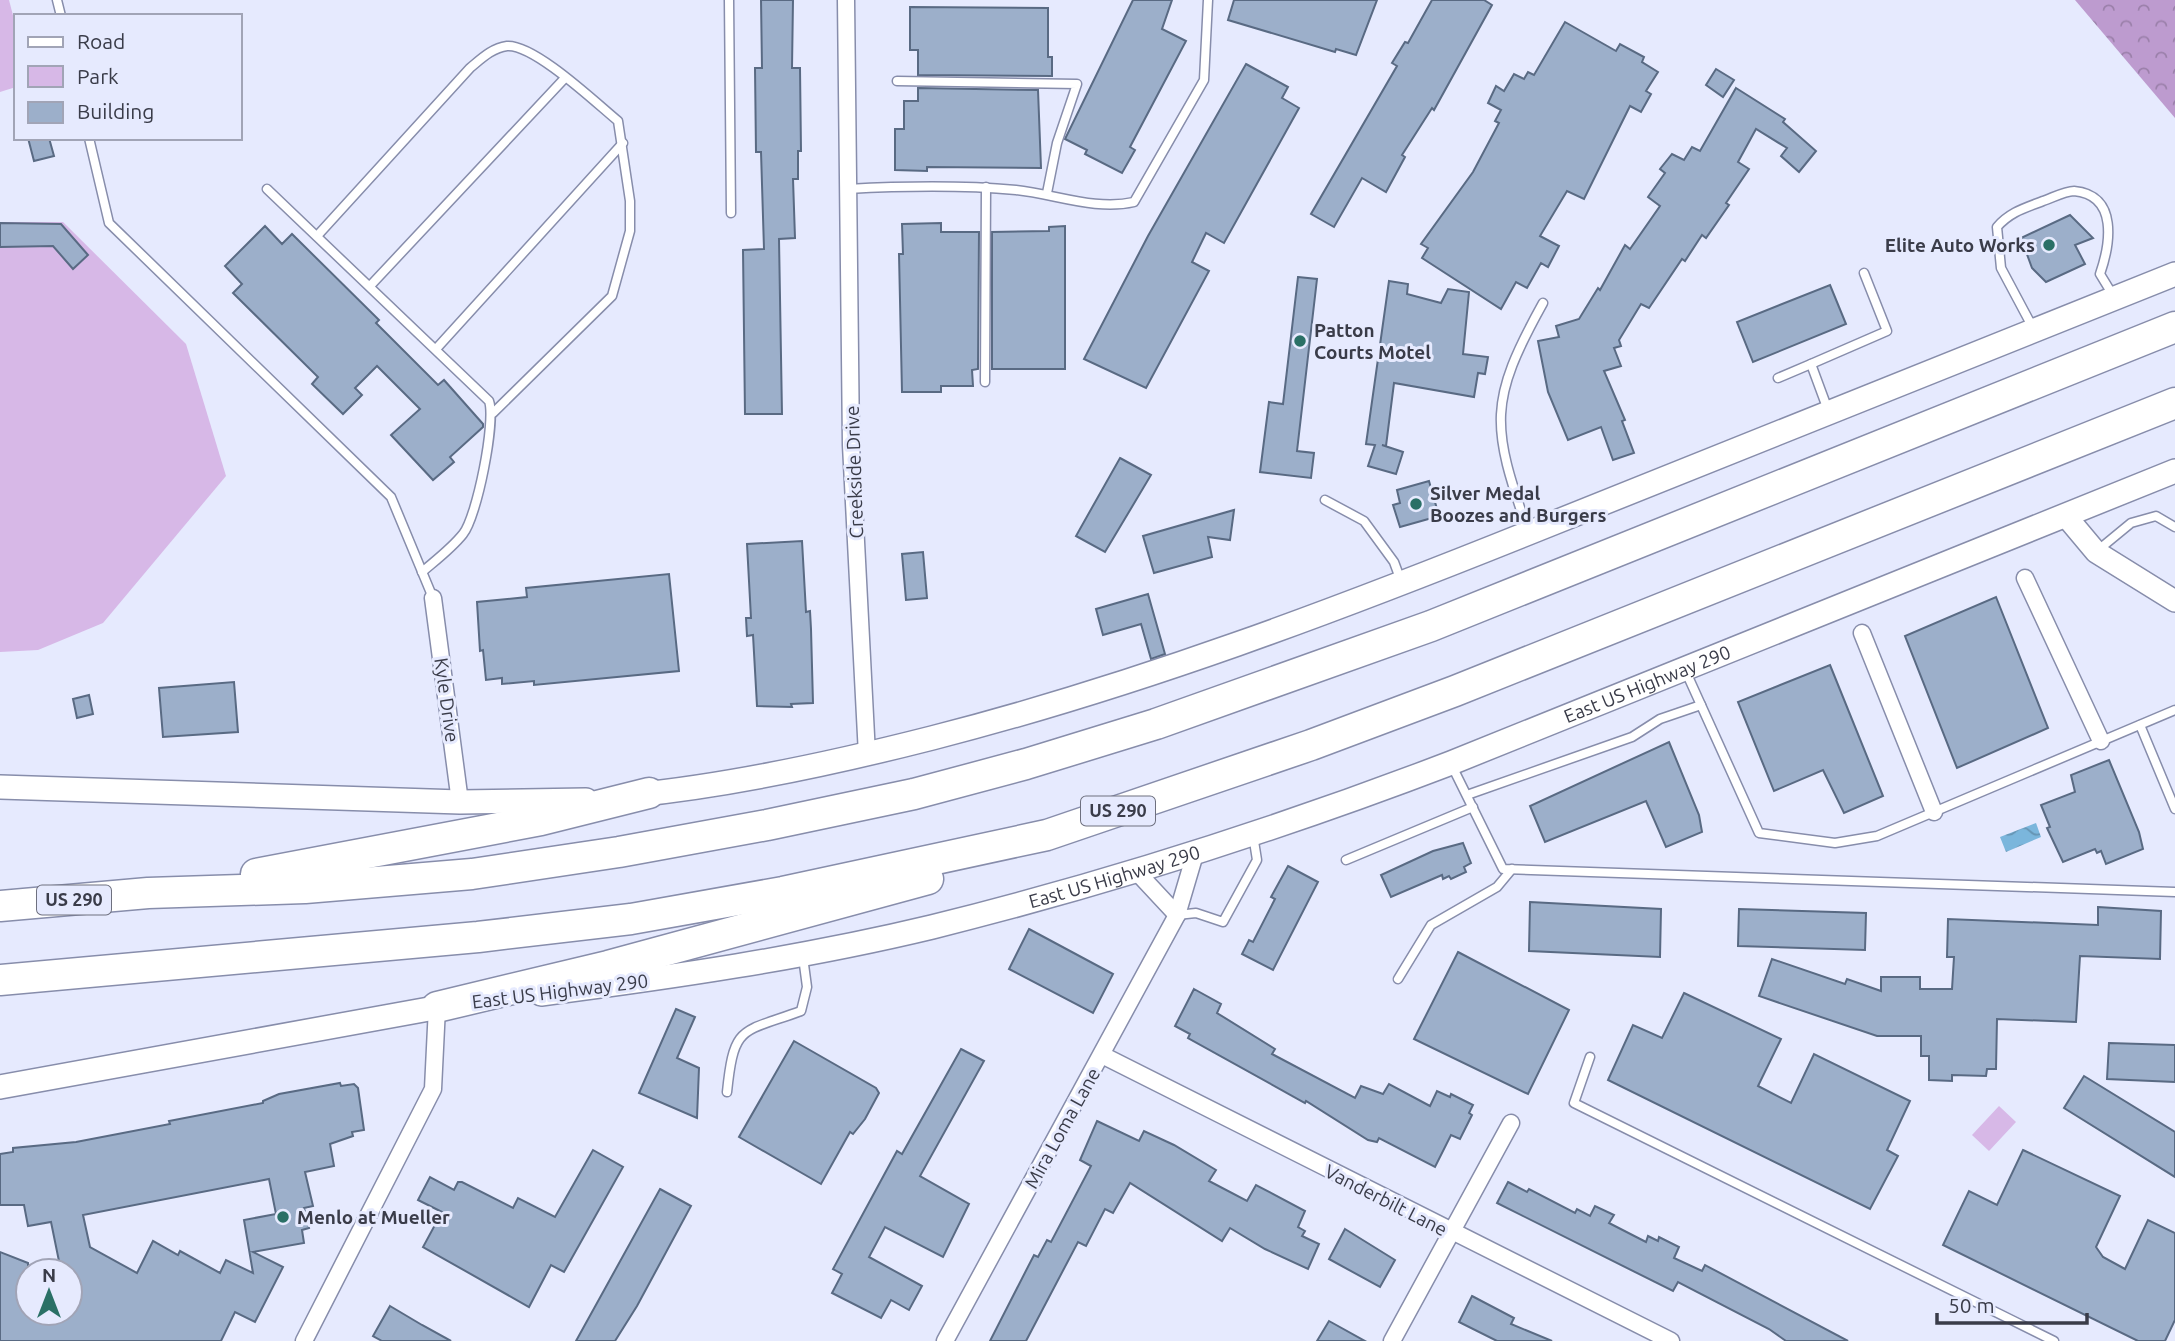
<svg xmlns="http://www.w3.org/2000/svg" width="2175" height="1341" font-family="Ubuntu,sans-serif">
	<defs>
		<pattern id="forest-crowns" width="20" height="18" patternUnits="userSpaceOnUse" patternTransform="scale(1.75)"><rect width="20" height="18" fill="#bd9bcf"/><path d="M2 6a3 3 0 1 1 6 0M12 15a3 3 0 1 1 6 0" fill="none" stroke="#9b80aa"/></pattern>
		<pattern id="water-waves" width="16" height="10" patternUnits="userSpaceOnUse" patternTransform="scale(1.75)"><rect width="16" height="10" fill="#7bb6dc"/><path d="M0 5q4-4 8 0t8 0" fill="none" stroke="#6695b4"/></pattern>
	</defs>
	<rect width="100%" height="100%" fill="#e6eafe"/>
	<g fill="#d7b8e7">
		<polygon points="0,0 9,0 16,27 16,87 0,92"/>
		<polygon points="0,222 63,222 186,344 226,476 103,623 38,650 0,652"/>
		<polygon points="1999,1106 2016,1122 1989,1151 1972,1135"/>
	</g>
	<polygon fill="url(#forest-crowns)" points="2075,0 2175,0 2175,118"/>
	<polygon fill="url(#water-waves)" points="2036,823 2041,837 2006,852 2000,837"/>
	<g fill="#9cafca" stroke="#596a83" stroke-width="2" fill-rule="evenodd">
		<polygon points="761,0 793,0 792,68 800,68 801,151 798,151 798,179 793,179 795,238 779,239 782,414 745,414 743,250 764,249 761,152 756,152 755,68 762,68"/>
		<polygon points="1133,0 1172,0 1162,29 1186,41 1130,147 1135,150 1122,173 1085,154 1087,150 1065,139"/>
		<polygon points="1234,0 1377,0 1356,55 1336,49 1335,52 1228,20"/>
		<polygon points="1432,0 1484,0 1492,5 1434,110 1432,108 1402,155 1405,157 1386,192 1362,178 1334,227 1311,214 1397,66 1392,63 1405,42 1408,43"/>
		<polygon points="910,7 1048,8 1048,57 1052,57 1052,76 918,75 918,50 910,50"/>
		<polygon points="1565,22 1616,51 1620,44 1644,57 1642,62 1658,72 1646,91 1651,94 1641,112 1630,106 1584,199 1567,191 1540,236 1559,246 1548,267 1541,263 1527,288 1516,282 1501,309 1422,258 1428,248 1421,244 1473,172 1499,123 1495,121 1501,110 1488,103 1496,86 1504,91 1514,74 1524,79 1528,72 1534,75"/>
		<polygon points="1246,64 1288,87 1282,98 1299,108 1224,243 1206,233 1192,262 1209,271 1146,388 1084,359 1148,236"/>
		<polygon points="1716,69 1734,80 1723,97 1706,85"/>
		<polygon points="918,88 1038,90 1041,168 927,167 927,171 895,170 895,129 904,129 904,101 918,101"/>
		<polygon points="1736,88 1785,119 1783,122 1816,151 1799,172 1781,156 1787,148 1756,129 1738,162 1749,169 1726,203 1729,205 1706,238 1702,235 1685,261 1682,259 1649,308 1641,304 1619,340 1621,346 1614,348 1621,366 1604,371 1625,420 1622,421 1634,453 1613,460 1601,427 1568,440 1548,392 1538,341 1559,337 1556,326 1579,319 1598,288 1600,290 1625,245 1630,249 1660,206 1648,197 1665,173 1660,169 1672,154 1684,160 1692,147 1700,151"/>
		<polygon points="28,138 49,138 54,156 34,161"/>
		<polygon points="2070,215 2093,238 2075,245 2085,264 2046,282 2032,268 2021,238"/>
		<polygon points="0,223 61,224 88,255 73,269 53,246 0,247"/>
		<polygon points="941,223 941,232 979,232 978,369 972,370 973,386 941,386 941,392 902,392 899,254 903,254 902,224"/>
		<polygon points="265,226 282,244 292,234 379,320 376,323 438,385 444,380 483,424 483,427 450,457 454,462 433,480 391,435 420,409 377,366 355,388 362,395 343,414 312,384 318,377 233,293 242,284 225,266"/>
		<polygon points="1065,226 1065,369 992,369 992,232 1049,231 1049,227"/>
		<polygon points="1298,277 1317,279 1297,451 1314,453 1311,478 1260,472 1269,402 1283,404"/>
		<polygon points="1389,281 1408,284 1407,294 1441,303 1448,289 1469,292 1463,354 1488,357 1485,374 1478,373 1474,397 1394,383 1386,446 1382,445 1403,452 1396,474 1368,466 1375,445 1366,444"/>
		<polygon points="1830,285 1846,324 1753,362 1737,322"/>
		<polygon points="1120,458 1151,475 1105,552 1076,536"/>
		<polygon points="1429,481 1439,516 1400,527 1393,505 1400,503 1397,490"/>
		<polygon points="1234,510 1230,540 1208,537 1212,557 1154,573 1143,536"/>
		<polygon points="802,541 806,612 810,611 811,629 813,703 791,704 792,707 757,706 753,635 747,636 746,618 751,618 747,544"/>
		<polygon points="923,552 927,598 906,600 902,554"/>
		<polygon points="669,574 679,671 534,685 534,681 502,684 502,678 486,680 483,650 480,651 477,602 527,597 526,588"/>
		<polygon points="1148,594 1165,654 1151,659 1141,624 1103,635 1096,609"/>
		<polygon points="1996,597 2048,728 1957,768 1905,636"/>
		<polygon points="1830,665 1883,796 1844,813 1823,770 1774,791 1738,702"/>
		<polygon points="234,682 238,732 163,737 159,688"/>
		<polygon points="89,695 93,714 77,718 73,699"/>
		<polygon points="1669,742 1699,815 1702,832 1666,847 1646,801 1545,842 1530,806"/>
		<polygon points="2109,760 2139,832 2143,849 2106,864 2101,851 2097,853 2095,849 2063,862 2047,828 2050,827 2041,805 2075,792 2071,775"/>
		<polygon points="1463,843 1471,863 1464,867 1466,872 1451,879 1449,876 1443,879 1442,875 1391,897 1381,875 1433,851"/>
		<polygon points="1288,866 1318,882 1273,970 1242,954 1249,940 1253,942 1275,899 1271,897"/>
		<polygon points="1530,902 1661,909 1660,957 1529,951"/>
		<polygon points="2098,907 2161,911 2160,959 2080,956 2076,1022 1997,1019 1996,1069 1987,1069 1986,1076 1952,1075 1952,1081 1929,1080 1929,1056 1921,1056 1921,1036 1877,1036 1759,996 1772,959 1845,984 1847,979 1881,991 1881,977 1920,977 1920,989 1952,989 1954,957 1947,957 1948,919 2098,925"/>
		<polygon points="1739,909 1866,913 1865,950 1738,946"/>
		<polygon points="1029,929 1113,974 1093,1013 1009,969"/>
		<polygon points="1458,952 1569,1010 1528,1094 1414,1039"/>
		<polygon points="1194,989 1221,1004 1217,1013 1275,1049 1272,1054 1355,1098 1361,1086 1383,1094 1389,1084 1430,1106 1437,1091 1450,1097 1451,1094 1473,1105 1469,1113 1472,1115 1460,1139 1451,1135 1435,1167 1379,1138 1377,1142 1368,1140 1306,1101 1305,1103 1188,1038 1190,1034 1175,1026"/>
		<polygon points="1684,993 1781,1039 1758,1086 1791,1103 1814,1054 1910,1101 1887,1150 1898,1156 1870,1209 1608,1080 1633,1025 1662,1038"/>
		<polygon points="676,1009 695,1017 677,1058 699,1068 697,1118 639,1093"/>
		<polygon points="794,1041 876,1088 879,1093 865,1119 853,1134 850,1132 821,1184 739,1137"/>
		<polygon points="2109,1043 2175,1045 2175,1082 2107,1079"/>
		<polygon points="961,1049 984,1061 920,1176 969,1204 943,1257 885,1227 869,1257 922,1286 909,1310 891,1300 881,1318 832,1293 842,1274 833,1269 897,1151 902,1154"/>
		<polygon points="2084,1076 2175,1132 2175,1177 2064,1108"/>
		<path d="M340,1083L341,1086L354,1084L358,1088L364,1130L352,1132L353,1136L330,1144L334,1166L305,1172L313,1206L304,1208L309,1228L302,1230L304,1243L253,1252L283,1267L255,1322L235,1312L221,1341H0V1252L28,1263V1313H70V1271H61L51,1222L28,1226L24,1205H0V1154L13,1152V1148L76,1142L170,1124L169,1121L263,1103V1101L279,1094ZM269,1179L276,1214L244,1220L253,1273L226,1260L220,1273L180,1251L178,1255L153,1241L137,1273L90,1247L83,1215Z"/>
		<polygon points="1097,1121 1139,1141 1144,1131 1174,1145 1216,1170 1209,1181 1247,1201 1256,1185 1305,1211 1298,1227 1305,1231 1302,1236 1319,1244 1308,1269 1265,1249 1230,1228 1222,1241 1130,1183 1113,1213 1105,1209 1086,1246 1078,1242 1026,1341 990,1341 1034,1255 1038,1257 1047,1240 1051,1242 1091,1166 1080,1160"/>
		<polygon points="593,1150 623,1167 564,1272 551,1265 529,1307 423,1247 442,1212 418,1200 430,1177 454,1190 458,1182 462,1182 513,1208 518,1198 555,1217"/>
		<polygon points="2023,1150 2120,1196 2096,1247 2103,1257 2125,1269 2148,1220 2175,1233 2175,1320 2165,1341 2138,1341 1943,1245 1969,1191 1997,1205"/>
		<polygon points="1508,1182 1527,1192 1529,1189 1575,1213 1577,1209 1590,1216 1595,1206 1614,1215 1609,1223 1646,1242 1648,1236 1658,1241 1659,1237 1679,1247 1674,1258 1702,1271 1705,1265 1848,1341 1786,1341 1769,1329 1678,1282 1673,1291 1497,1203"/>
		<polygon points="660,1189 691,1206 637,1306 615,1341 576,1341"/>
		<polygon points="1345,1229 1395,1260 1380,1287 1329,1259"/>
		<polygon points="1472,1296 1514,1318 1511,1324 1552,1341 1497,1341 1459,1322"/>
		<polygon points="390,1306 422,1325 451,1341 382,1341 373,1336"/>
		<polygon points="1329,1321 1365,1341 1317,1341"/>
	</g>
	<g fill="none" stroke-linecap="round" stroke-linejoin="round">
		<g stroke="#878dab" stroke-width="11">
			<g id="service">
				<polyline points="57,0 61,16"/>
				<polyline points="729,0 731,213"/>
				<polyline points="897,81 1077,84 1057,143 1047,193"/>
				<polyline points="89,138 109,223 391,497 433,598"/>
				<path d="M267,189L489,401C496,421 477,517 463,534C452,548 436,560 422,572"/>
				<path d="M848,189C904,186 961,185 1016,190C1055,194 1096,211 1134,202L1204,80L1208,0"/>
				<path d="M317,236L470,68C481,59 492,48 507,46C534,44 595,102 618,121L630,201V231L612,296L493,413"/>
				<polyline points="370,286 564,79"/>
				<path d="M2033,328L2001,268L1997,227C2010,212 2025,208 2043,201C2052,198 2065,191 2074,191C2119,195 2110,245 2100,274L2114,297"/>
				<polyline points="436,349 623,143"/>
				<polyline points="1778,378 1811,364"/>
				<polyline points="985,382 986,187"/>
				<polyline points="1828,410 1811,364 1887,331 1864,273"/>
				<polyline points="1325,500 1364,521 1394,562 1401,581"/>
				<path d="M1528,531C1491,425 1488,402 1543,303"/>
				<polyline points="2097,551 2131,523 2156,516 2175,527"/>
				<polyline points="1686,672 1759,833 1835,843 1877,836 2175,710"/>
				<polyline points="2140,725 2175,809"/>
				<polyline points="1452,766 1503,869 2175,892"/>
				<polyline points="1467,795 1632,737 1660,719 1701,705"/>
				<polyline points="1346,860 1473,807"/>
				<polyline points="1177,915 1196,913 1223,922 1257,860 1253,835"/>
				<polyline points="1398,979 1431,925 1497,887 1512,869"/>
				<polyline points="1590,1057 1574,1103 2054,1341"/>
				<path d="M727,1092C734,1024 741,1033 801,1011L807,987L803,957"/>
			</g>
		</g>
		<g stroke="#878dab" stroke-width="19">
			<g id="minor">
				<polyline points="846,0 851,445 867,755"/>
				<polyline points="2025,578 2101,741"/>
				<polyline points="433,598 460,802"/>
				<polyline points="1862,633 1934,812"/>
				<polyline points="1136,871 1177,915"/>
				<polyline points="1102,1055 1671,1341"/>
				<polyline points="304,1341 433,1089 437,1007"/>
				<polyline points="945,1341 1177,915 1195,854"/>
				<polyline points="1392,1341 1511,1123"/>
			</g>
		</g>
		<g stroke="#878dab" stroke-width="24">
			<polyline id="tertiary" points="2065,515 2096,552 2175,601"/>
		</g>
		<g stroke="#878dab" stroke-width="26">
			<g id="secondary">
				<polyline points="0,787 460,802 586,800"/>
				<path d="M634,795C734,785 834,763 932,738C1139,685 1337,610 1536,530C1749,445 1962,360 2175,274"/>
				<path id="s1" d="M541,994C672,977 803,958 932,927C1109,883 1281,828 1451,763L2175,471"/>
				<polyline points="0,1087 451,1005"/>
			</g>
		</g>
		<g stroke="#878dab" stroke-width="33">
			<g id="motorway">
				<polyline points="256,874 541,820 649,793"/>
				<polyline points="0,906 148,893 305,888 472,874 619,852 767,825 914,794 1026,764 1156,724 1431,626 2175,327"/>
				<polyline points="0,980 478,937 631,919 783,892 1047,835 1311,745 1455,691 2175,403"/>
				<polyline points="437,1007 608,966 928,879"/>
			</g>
		</g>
		<use href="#service" stroke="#fff" stroke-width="8"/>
		<use href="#minor" stroke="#fff" stroke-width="16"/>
		<use href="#tertiary" stroke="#fff" stroke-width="21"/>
		<use href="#secondary" stroke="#fff" stroke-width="23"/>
		<use href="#motorway" stroke="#fff" stroke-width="30"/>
	</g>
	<g fill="#2a7066" stroke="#e6eafe" stroke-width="2.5">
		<circle cx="2049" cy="245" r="7"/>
		<circle cx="1300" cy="341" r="7"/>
		<circle cx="1416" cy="504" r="7"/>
		<circle cx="283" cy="1217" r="7"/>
	</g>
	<g text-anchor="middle" stroke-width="6" stroke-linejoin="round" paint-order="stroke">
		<g fill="#e6eafe" stroke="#6e707f" stroke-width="2">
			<rect x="1081" y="796.5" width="74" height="29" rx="5"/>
			<rect x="37" y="885.5" width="74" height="29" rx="5"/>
		</g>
		<g font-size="18" font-weight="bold" fill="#3a3c49">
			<text x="1118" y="817">US 290</text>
			<text x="74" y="906">US 290</text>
		</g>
		<g font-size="19" font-weight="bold" fill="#3a3c49" stroke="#e6eafe" text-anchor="start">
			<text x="2035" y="252" text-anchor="end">Elite Auto Works</text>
			<text x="1314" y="337">Patton<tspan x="1314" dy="22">Courts Motel</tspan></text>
			<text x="1430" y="500">Silver Medal<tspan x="1430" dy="22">Boozes and Burgers</tspan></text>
			<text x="297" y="1224">Menlo at Mueller</text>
		</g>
		<g font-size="19" fill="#3a3c49" stroke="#e6eafe">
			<text transform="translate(854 472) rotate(-92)" y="7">Creekside Drive</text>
			<text dy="7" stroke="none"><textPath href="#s1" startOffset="1153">East US Highway 290</textPath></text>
			<text transform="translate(447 700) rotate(82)" y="7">Kyle Drive</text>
			<text dy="7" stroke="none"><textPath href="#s1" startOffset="586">East US Highway 290</textPath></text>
			<text transform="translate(560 991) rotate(-7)" y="7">East US Highway 290</text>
			<text transform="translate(1062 1128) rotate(-61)" y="7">Mira Loma Lane</text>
			<text transform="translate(1386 1200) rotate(27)" y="7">Vanderbilt Lane</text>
		</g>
	</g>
	<rect x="14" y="14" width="228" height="126" fill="#e6eafe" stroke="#a1a4b6" stroke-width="2"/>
	<rect x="28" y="37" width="35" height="10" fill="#ffffff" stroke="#a1a4b6" stroke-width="2"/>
	<text x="77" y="49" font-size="21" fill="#3a3c49">Road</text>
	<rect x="28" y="66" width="35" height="21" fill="#d7b8e7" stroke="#a1a4b6" stroke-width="2"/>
	<text x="77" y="84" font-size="21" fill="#3a3c49">Park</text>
	<rect x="28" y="102" width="35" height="21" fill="#9cafca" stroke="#a1a4b6" stroke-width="2"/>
	<text x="77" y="119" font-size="21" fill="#3a3c49">Building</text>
	<g transform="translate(49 1292)"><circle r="33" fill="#e6eafe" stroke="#a1a4b6" stroke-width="2"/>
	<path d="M0-5L12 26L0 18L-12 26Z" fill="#2a7066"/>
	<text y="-10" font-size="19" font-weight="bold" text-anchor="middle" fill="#3a3c49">N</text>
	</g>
	<path d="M1937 1313v10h150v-10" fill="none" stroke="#3a3c49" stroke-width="3.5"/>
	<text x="1948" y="1313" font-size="21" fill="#3a3c49" stroke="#e6eafe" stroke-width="5" paint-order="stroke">50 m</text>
</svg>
